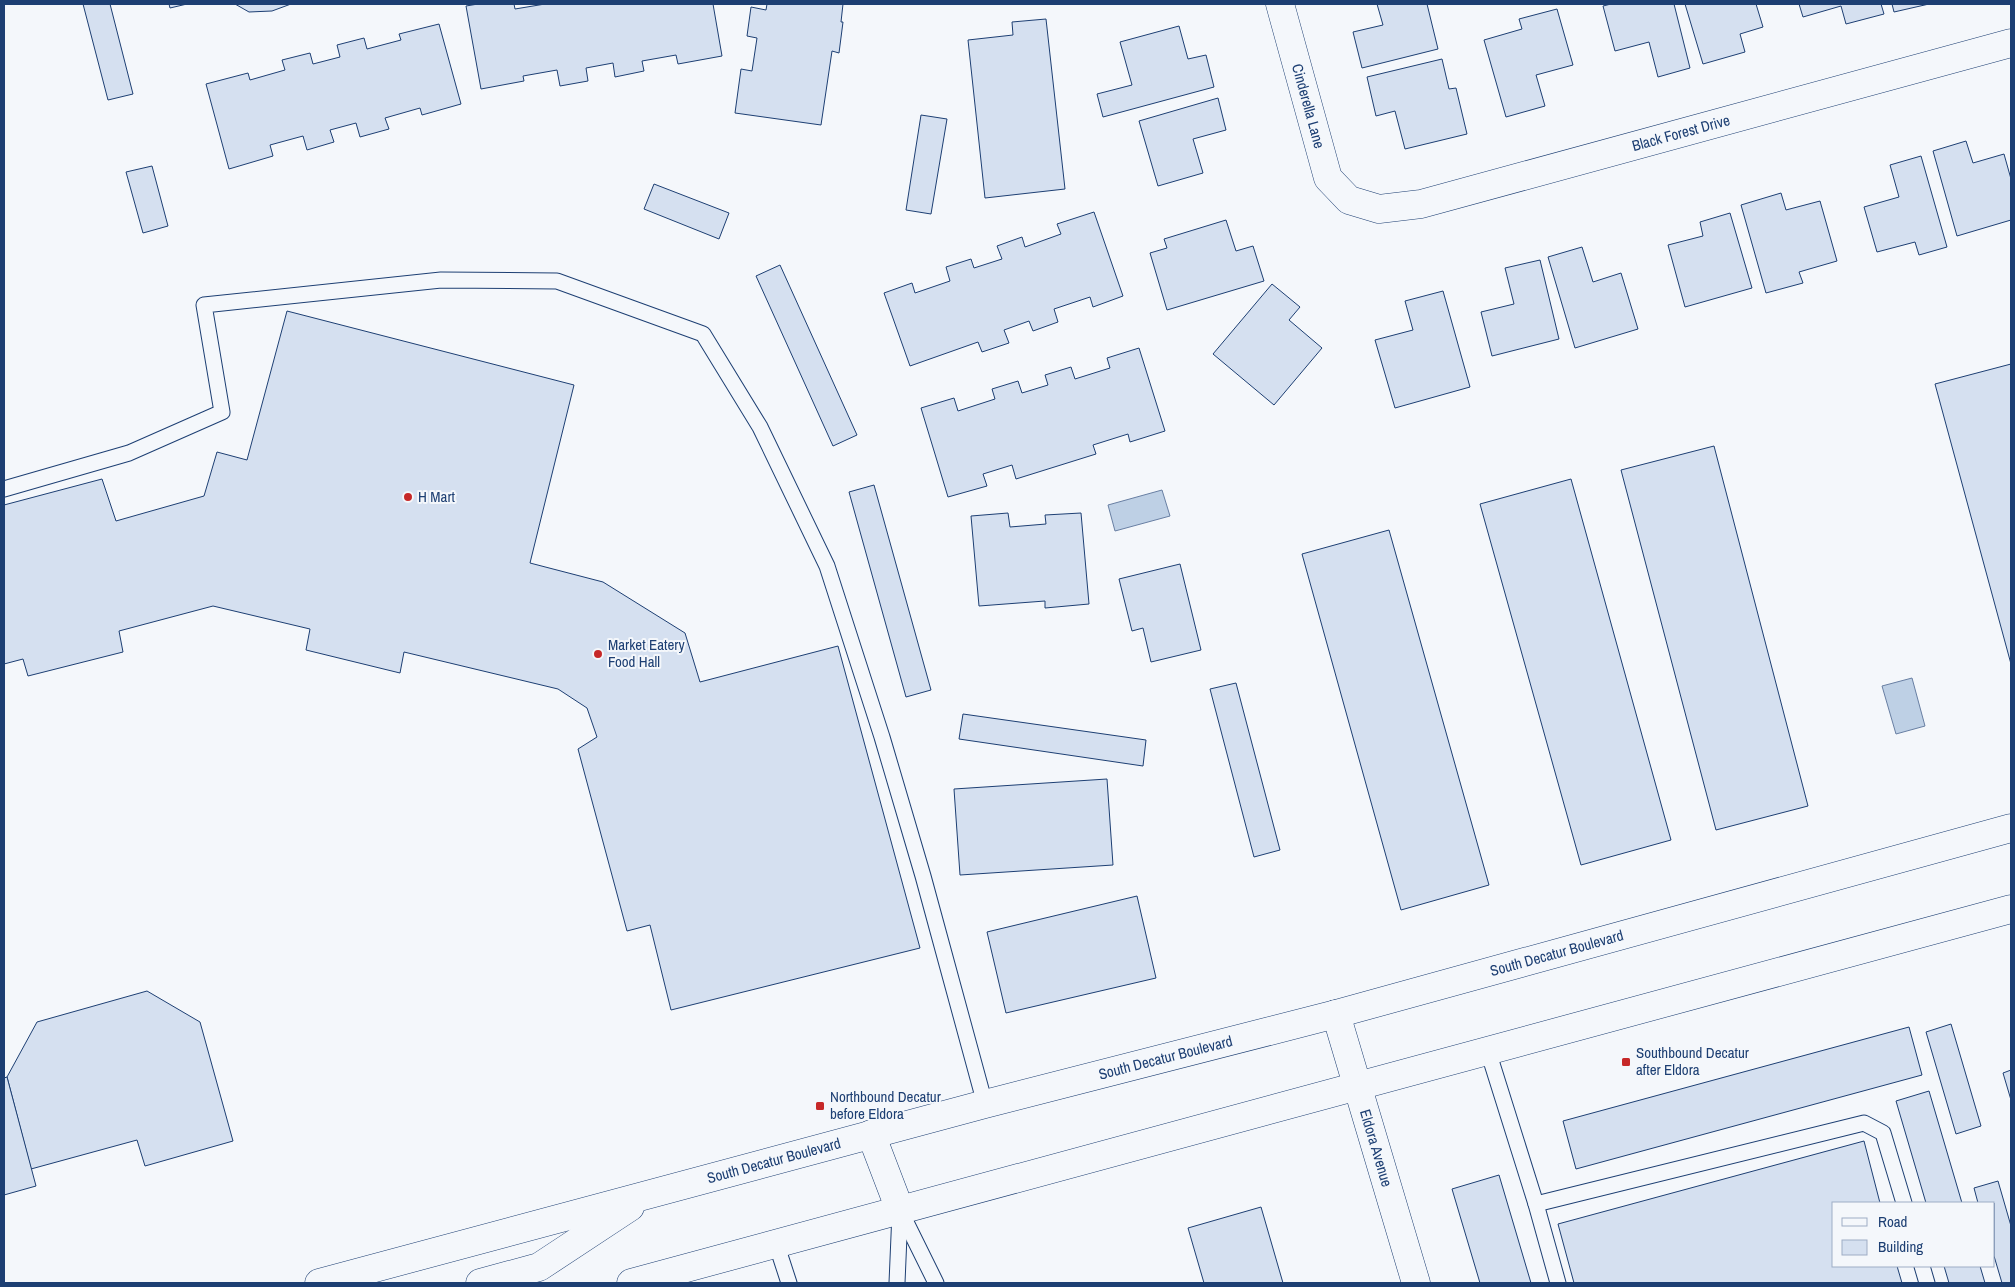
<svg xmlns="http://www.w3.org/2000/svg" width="2015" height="1287" font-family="'Archivo Narrow',sans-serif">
	<rect width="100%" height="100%" fill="#f4f7fb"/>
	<g fill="#bed0e5" stroke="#687fa3">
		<polygon points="1162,490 1170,516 1115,531 1108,505"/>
		<polygon points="1912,678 1925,726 1896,734 1882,686"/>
	</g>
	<g fill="#d5e0f0" stroke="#1d3f73">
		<polygon points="83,4 110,4 133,94 108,100"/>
		<polygon points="169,4 187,4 170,8"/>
		<polygon points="235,4 291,4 272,11 249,12"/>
		<polygon points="478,4 514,4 515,9 545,4 713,4 722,56 678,64 676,55 642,61 644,71 615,77 613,63 586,68 588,81 560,86 557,70 523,76 524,81 481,89 466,6"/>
		<polygon points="767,4 843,4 841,22 843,22 839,53 832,51 821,125 735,113 741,69 752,71 757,38 747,36 751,7 766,10"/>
		<polygon points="1377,4 1427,4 1438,49 1362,68 1353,32 1383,25"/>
		<polygon points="1611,4 1674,4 1690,68 1658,77 1649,42 1615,51 1603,6"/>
		<polygon points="1685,4 1756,4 1763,27 1740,34 1745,52 1703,64"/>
		<polygon points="1799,4 1881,4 1884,14 1846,24 1841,6 1803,17"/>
		<polygon points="1892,4 1929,4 1894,12"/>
		<polygon points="1557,9 1573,65 1536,75 1545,106 1506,117 1484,40 1522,29 1519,19"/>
		<polygon points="1046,19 1065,189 985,198 968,40 1013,35 1012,22"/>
		<polygon points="439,24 461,104 422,115 420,108 385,118 389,129 360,137 356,123 330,130 334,142 307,150 303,136 270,145 273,156 229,169 206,84 248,73 250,80 285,70 282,60 310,53 313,64 340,57 337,45 364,38 367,49 401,40 399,34"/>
		<polygon points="1179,26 1188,59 1206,55 1214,87 1103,117 1097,94 1132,85 1120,42"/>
		<polygon points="1442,59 1449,89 1456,88 1467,134 1405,149 1395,111 1376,116 1367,77"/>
		<polygon points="1218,98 1226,130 1193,139 1203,173 1158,186 1139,121"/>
		<polygon points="921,115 947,119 931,214 906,210"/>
		<polygon points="1966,141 1973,163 2004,154 2011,179 2011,220 1957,236 1933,151"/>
		<polygon points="1921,156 1947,247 1919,255 1915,242 1877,252 1864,207 1899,197 1890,165"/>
		<polygon points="152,166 168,226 143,233 126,172"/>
		<polygon points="654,184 729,213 719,239 644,209"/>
		<polygon points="1781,193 1786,210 1820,201 1837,261 1799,272 1803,283 1766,293 1741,205"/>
		<polygon points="1094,212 1123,296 1093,307 1090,297 1054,309 1058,322 1033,331 1029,321 1004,330 1009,343 982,352 978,342 910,366 884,293 912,283 915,293 950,281 946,267 971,259 974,268 1002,259 997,246 1022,237 1025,247 1061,234 1057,224"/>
		<polygon points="1730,213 1752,288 1685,307 1668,245 1703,236 1700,222"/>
		<polygon points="1226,220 1236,251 1253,246 1264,281 1167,310 1150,253 1167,248 1164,239"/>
		<polygon points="1582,247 1593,282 1621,273 1638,329 1575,348 1548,257"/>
		<polygon points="1540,260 1559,339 1492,356 1481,312 1514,304 1505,268"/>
		<polygon points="780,265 857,435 833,446 756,276"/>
		<polygon points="1272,284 1300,307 1289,320 1322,348 1274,405 1213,354"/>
		<polygon points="1443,291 1470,387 1395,408 1375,340 1413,330 1405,301"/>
		<polygon points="287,311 574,385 530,563 603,582 685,633 700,682 838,646 920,948 671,1010 650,925 627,931 578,749 597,737 587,708 558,689 404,652 400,673 306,650 310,629 213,606 119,631 123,652 28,676 23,659 4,664 4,505 102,479 116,521 204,496 217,452 247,460"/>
		<polygon points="1139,348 1165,431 1130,442 1128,434 1093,445 1096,454 1016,479 1012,465 983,474 987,486 948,497 921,408 954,398 958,411 995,399 992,389 1018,381 1022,393 1048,385 1045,375 1071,367 1075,379 1110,368 1107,358"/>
		<polygon points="2011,364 2011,664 1935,384"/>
		<polygon points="1714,446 1808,806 1716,830 1621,470"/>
		<polygon points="1571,479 1671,840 1581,865 1480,504"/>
		<polygon points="874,485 931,690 906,697 849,492"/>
		<polygon points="1008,513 1010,527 1046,524 1045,515 1081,513 1089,604 1045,608 1045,601 979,606 971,516"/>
		<polygon points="1389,530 1489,885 1401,910 1302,554"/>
		<polygon points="1180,564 1201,650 1151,662 1143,628 1132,631 1119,579"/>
		<polygon points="1236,683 1280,850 1254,857 1210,689"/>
		<polygon points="963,714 1146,740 1143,766 959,739"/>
		<polygon points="1107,779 1113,865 960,875 954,789"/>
		<polygon points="1137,896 1156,978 1006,1013 987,932"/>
		<polygon points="147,991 200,1022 233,1141 145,1166 137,1140 31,1169 7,1077 37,1022"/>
		<polygon points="1951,1024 1981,1126 1956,1134 1926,1032"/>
		<polygon points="1909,1027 1922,1075 1576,1169 1563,1121"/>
		<polygon points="2011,1070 2011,1100 2003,1073"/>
		<polygon points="7,1077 36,1186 4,1195 4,1078"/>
		<polygon points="1929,1091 1962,1203 1926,1203 1896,1101"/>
		<polygon points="1864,1141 1880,1203 1834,1203 1834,1266 1897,1266 1902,1283 1574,1283 1558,1224"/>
		<polygon points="1499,1175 1531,1283 1480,1283 1452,1189"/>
		<polygon points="1998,1181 2011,1226 2011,1283 2002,1283 1994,1256 1994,1203 1978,1203 1974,1188"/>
		<polygon points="1261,1207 1283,1283 1204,1283 1188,1228"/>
		<polygon points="1944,1266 1980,1266 1985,1283 1949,1283"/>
	</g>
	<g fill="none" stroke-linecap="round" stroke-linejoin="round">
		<g stroke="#1d3f73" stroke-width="17">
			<g id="service">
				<polyline points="4,489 129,453 222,412 204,305 441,280 557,281 703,334 760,427 827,566 882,737 923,876 985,1104"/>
				<polyline points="1488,1051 1536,1204 1558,1283"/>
				<polyline points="1536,1204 1864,1123 1883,1133 1904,1203"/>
				<polyline points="900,1210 936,1283"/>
				<polyline points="776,1243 789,1283"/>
				<polyline points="1922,1266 1927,1283"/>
				<polyline points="897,1283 900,1212"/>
			</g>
		</g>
		<g stroke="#1d3f73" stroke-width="29">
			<g id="minor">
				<path id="s1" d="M1280,4L1328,178L1349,200L1379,209L1421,204L2011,43"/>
				<path id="s2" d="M1336,1014L1416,1283"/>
			</g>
		</g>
		<g stroke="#1d3f73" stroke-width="29">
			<g id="primary">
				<polyline points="871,1134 900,1210"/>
				<path id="s3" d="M319,1283L985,1104L1336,1014L2011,828"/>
				<polyline points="480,1283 539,1267 630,1207"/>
				<polyline points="631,1283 2011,909"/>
			</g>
		</g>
		<use href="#service" stroke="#f4f7fb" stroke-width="15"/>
		<use href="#minor" stroke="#f4f7fb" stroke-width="28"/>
		<use href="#primary" stroke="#f4f7fb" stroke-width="28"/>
	</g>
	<g fill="#c62828" stroke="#f4f7fb" stroke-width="2">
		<circle cx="408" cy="497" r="5"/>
		<circle cx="598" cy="654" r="5"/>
		<rect x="1621" y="1057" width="10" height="10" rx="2.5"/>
		<rect x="815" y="1101" width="10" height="10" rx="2.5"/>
	</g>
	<g text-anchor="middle" stroke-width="4" stroke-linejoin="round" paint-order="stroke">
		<g font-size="15" fill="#1d3f73" stroke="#f4f7fb">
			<text dy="5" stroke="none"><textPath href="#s1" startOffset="106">Cinderella Lane</textPath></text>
			<text dy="5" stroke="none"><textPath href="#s1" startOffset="554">Black Forest Drive</textPath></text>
			<text dy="5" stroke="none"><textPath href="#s3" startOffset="1281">South Decatur Boulevard</textPath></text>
			<text dy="5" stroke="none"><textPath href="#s3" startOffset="876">South Decatur Boulevard</textPath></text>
			<text dy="5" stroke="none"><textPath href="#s2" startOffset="140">Eldora Avenue</textPath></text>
			<text dy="5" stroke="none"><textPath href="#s3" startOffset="471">South Decatur Boulevard</textPath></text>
		</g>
		<g font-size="15" fill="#1d3f73" stroke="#f4f7fb" text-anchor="start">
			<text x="418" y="502">H Mart</text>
			<text x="608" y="650">Market Eatery<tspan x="608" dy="17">Food Hall</tspan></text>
			<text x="1636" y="1058">Southbound Decatur<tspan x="1636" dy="17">after Eldora</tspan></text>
			<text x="830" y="1102">Northbound Decatur<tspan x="830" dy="17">before Eldora</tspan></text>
		</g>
	</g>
	<rect width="2015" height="1287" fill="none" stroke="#1d3f73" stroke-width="10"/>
	<rect x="1832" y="1202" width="162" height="65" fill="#f4f7fb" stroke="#9eadc5"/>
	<rect x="1842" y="1218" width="25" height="8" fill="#f4f7fb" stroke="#9eadc5"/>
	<text x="1878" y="1227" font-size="15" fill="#1d3f73">Road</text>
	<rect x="1842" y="1240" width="25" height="15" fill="#d5e0f0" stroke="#9eadc5"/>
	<text x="1878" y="1252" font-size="15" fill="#1d3f73">Building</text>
</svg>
